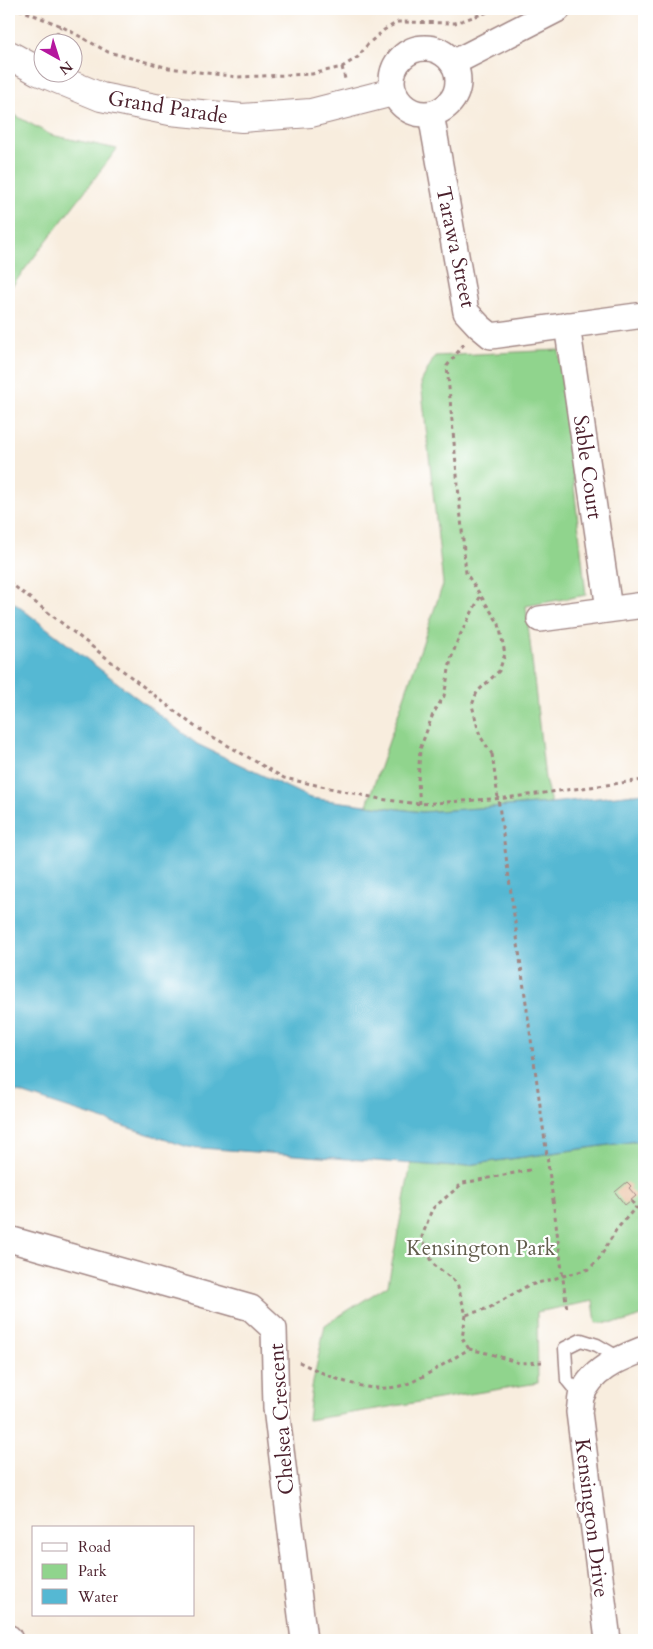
<svg xmlns="http://www.w3.org/2000/svg" width="653" height="1649" font-family="Cardo,serif">
	<rect width="100%" height="100%" fill="#fff"/>
	<filter id="ink" filterUnits="userSpaceOnUse"><feTurbulence type="fractalNoise" baseFrequency=".02" numOctaves="2"/><feDisplacementMap in="SourceGraphic" scale="10" xChannelSelector="R" yChannelSelector="G"/><feConvolveMatrix kernelMatrix="1 2 1 2 8 2 1 2 1" color-interpolation-filters="sRGB"/></filter>
	<filter id="wash" filterUnits="userSpaceOnUse"><feTurbulence type="fractalNoise" baseFrequency=".0096" numOctaves="4" result="noise"/><feDisplacementMap in="SourceGraphic" scale="20" xChannelSelector="R" yChannelSelector="G"/><feGaussianBlur stdDeviation="1.12" result="paint"/><feColorMatrix in="noise" values="0 0 0 0 0 0 0 0 0 0 0 0 0 0 0 0 0 1.4 0 .05"/><feComposite in="paint" operator="in"/></filter>
	<g filter="url(#wash)">
		<rect width="100%" height="100%" fill="#f8edde"/>
		<g fill="#90d48d" stroke="#6d7a5c">
			<polygon points="9,112 51,135 117,149 9,290"/>
			<polygon points="559,350 586,595 526,606 545,779 551,803 422,812 367,805 443,584 421,382 435,356"/>
			<polygon points="644,1140 644,1315 624,1322 596,1323 593,1301 537,1312 538,1383 308,1420 312,1387 325,1325 388,1285 411,1163 454,1167"/>
		</g>
		<polygon fill="#55b8d3" stroke="#506c7f" points="9,599 197,744 310,798 422,812 551,803 644,793 644,1140 454,1167 188,1147 15,1091 9,1087"/>
		<g id="blocks">
			<polygon fill="#e8b895" points="627,1182 631,1186 629,1188 636,1196 625,1205 615,1192"/>
		</g>
	</g>
	<g filter="url(#ink)">
		<use href="#blocks" fill-opacity="0" stroke="#a18684" stroke-width="1"/>
		<g fill="none" stroke-linecap="round" stroke-linejoin="round">
			<g stroke="#a18684" stroke-width="15">
				<polyline id="service" points="581,1397 567,1380 565,1348 581,1340 597,1345 621,1359"/>
			</g>
			<g stroke="#a18684" stroke-width="28">
				<g id="minor">
					<circle cx="425" cy="81" r="33"/>
					<polyline points="453,63 558,9"/>
					<polyline points="431,114 466,312 479,326 491,336 644,315"/>
					<polyline points="567,325 609,609"/>
					<polyline points="540,619 644,605"/>
					<polyline points="9,1239 251,1308 274,1329 276,1408 304,1640"/>
					<polyline points="9,1638 9,1640"/>
					<path d="M608,1640L579,1412C580,1408 580,1402 581,1397C591,1369 619,1359 644,1349"/>
				</g>
			</g>
			<g stroke="#a18684" stroke-width="30">
				<polyline id="tertiary" points="9,55 38,71 101,97 170,111 242,118 311,113 393,92"/>
			</g>
			<g stroke="#a18684" stroke-width="3" stroke-dasharray="4 4" stroke-linecap="butt">
				<polyline points="19,9 61,26 108,52 169,68 237,77 312,74 342,67 358,57 368,44 384,30 398,22 455,23 497,9"/>
				<polyline points="52,42 61,26"/>
				<polyline points="342,67 345,79"/>
				<polyline points="464,344 447,366 466,573 499,624 505,654 499,671 477,692 472,705 480,736 492,754"/>
				<polyline points="9,582 194,726 284,778 380,799 420,804 505,798 644,780"/>
				<polyline points="420,804 418,782 420,749 433,714 444,696 451,659 458,639 481,595"/>
				<polyline points="530,1170 463,1183 432,1209 422,1237 433,1264 457,1283 466,1315 489,1308 527,1286 589,1269 599,1259 616,1230 636,1207"/>
				<polyline points="553,1200 567,1310"/>
				<polyline points="631,1201 644,1215"/>
				<polyline points="466,1315 462,1338 469,1349"/>
				<path d="M299,1362C335,1379 377,1400 416,1380C434,1371 452,1359 469,1349L491,1354L519,1363L542,1362"/>
			</g>
			<use href="#service" stroke="#fff" stroke-width="12"/>
			<use href="#minor" stroke="#fff" stroke-width="25"/>
			<use href="#tertiary" stroke="#fff" stroke-width="28"/>
			<polyline stroke="#a18684" stroke-width="3" stroke-dasharray="4 4" stroke-linecap="butt" points="492,754 553,1200"/>
		</g>
	</g>
	<g text-anchor="middle" stroke-width="4.5" stroke-linejoin="round" paint-order="stroke">
		<g font-size="21" fill="#4a1f2b" stroke="#fff">
			<text transform="translate(168 107) rotate(9)" y="7">Grand Parade</text>
			<text transform="translate(456 247) rotate(78)" y="7">Tarawa Street</text>
			<text transform="translate(588 467) rotate(82)" y="7">Sable Court</text>
			<text transform="translate(281 1419) rotate(-94)" y="7">Chelsea Crescent</text>
			<text transform="translate(592 1518) rotate(83)" y="7">Kensington Drive</text>
		</g>
		<g font-size="21" fill="#625e4d" stroke="#fff">
			<text x="481" y="1255">Kensington Park</text>
		</g>
	</g>
	<rect width="653" height="1649" fill="none" stroke="#fff" stroke-width="30"/>
	<rect x="32" y="1526" width="162" height="90" fill="#ffffff" stroke="#b7a5aa"/>
	<rect x="42" y="1543" width="25" height="8" fill="#ffffff" stroke="#b7a5aa"/>
	<text x="78" y="1552" font-size="15" fill="#4a1f2b">Road</text>
	<rect x="42" y="1564" width="25" height="15" fill="#90d48d" stroke="#b7a5aa"/>
	<text x="78" y="1576" font-size="15" fill="#4a1f2b">Park</text>
	<rect x="42" y="1589" width="25" height="15" fill="#55b8d3" stroke="#b7a5aa"/>
	<text x="78" y="1602" font-size="15" fill="#4a1f2b">Water</text>
	<g transform="translate(58 58) rotate(141)"><circle r="24" fill="#ffffff" stroke="#b7a5aa"/>
	<path d="M0-4L9 19L0 12L-9 19Z" fill="#b5179e"/>
	<text y="-8" font-size="14" font-weight="bold" text-anchor="middle" fill="#4a1f2b">N</text>
	</g>
</svg>
